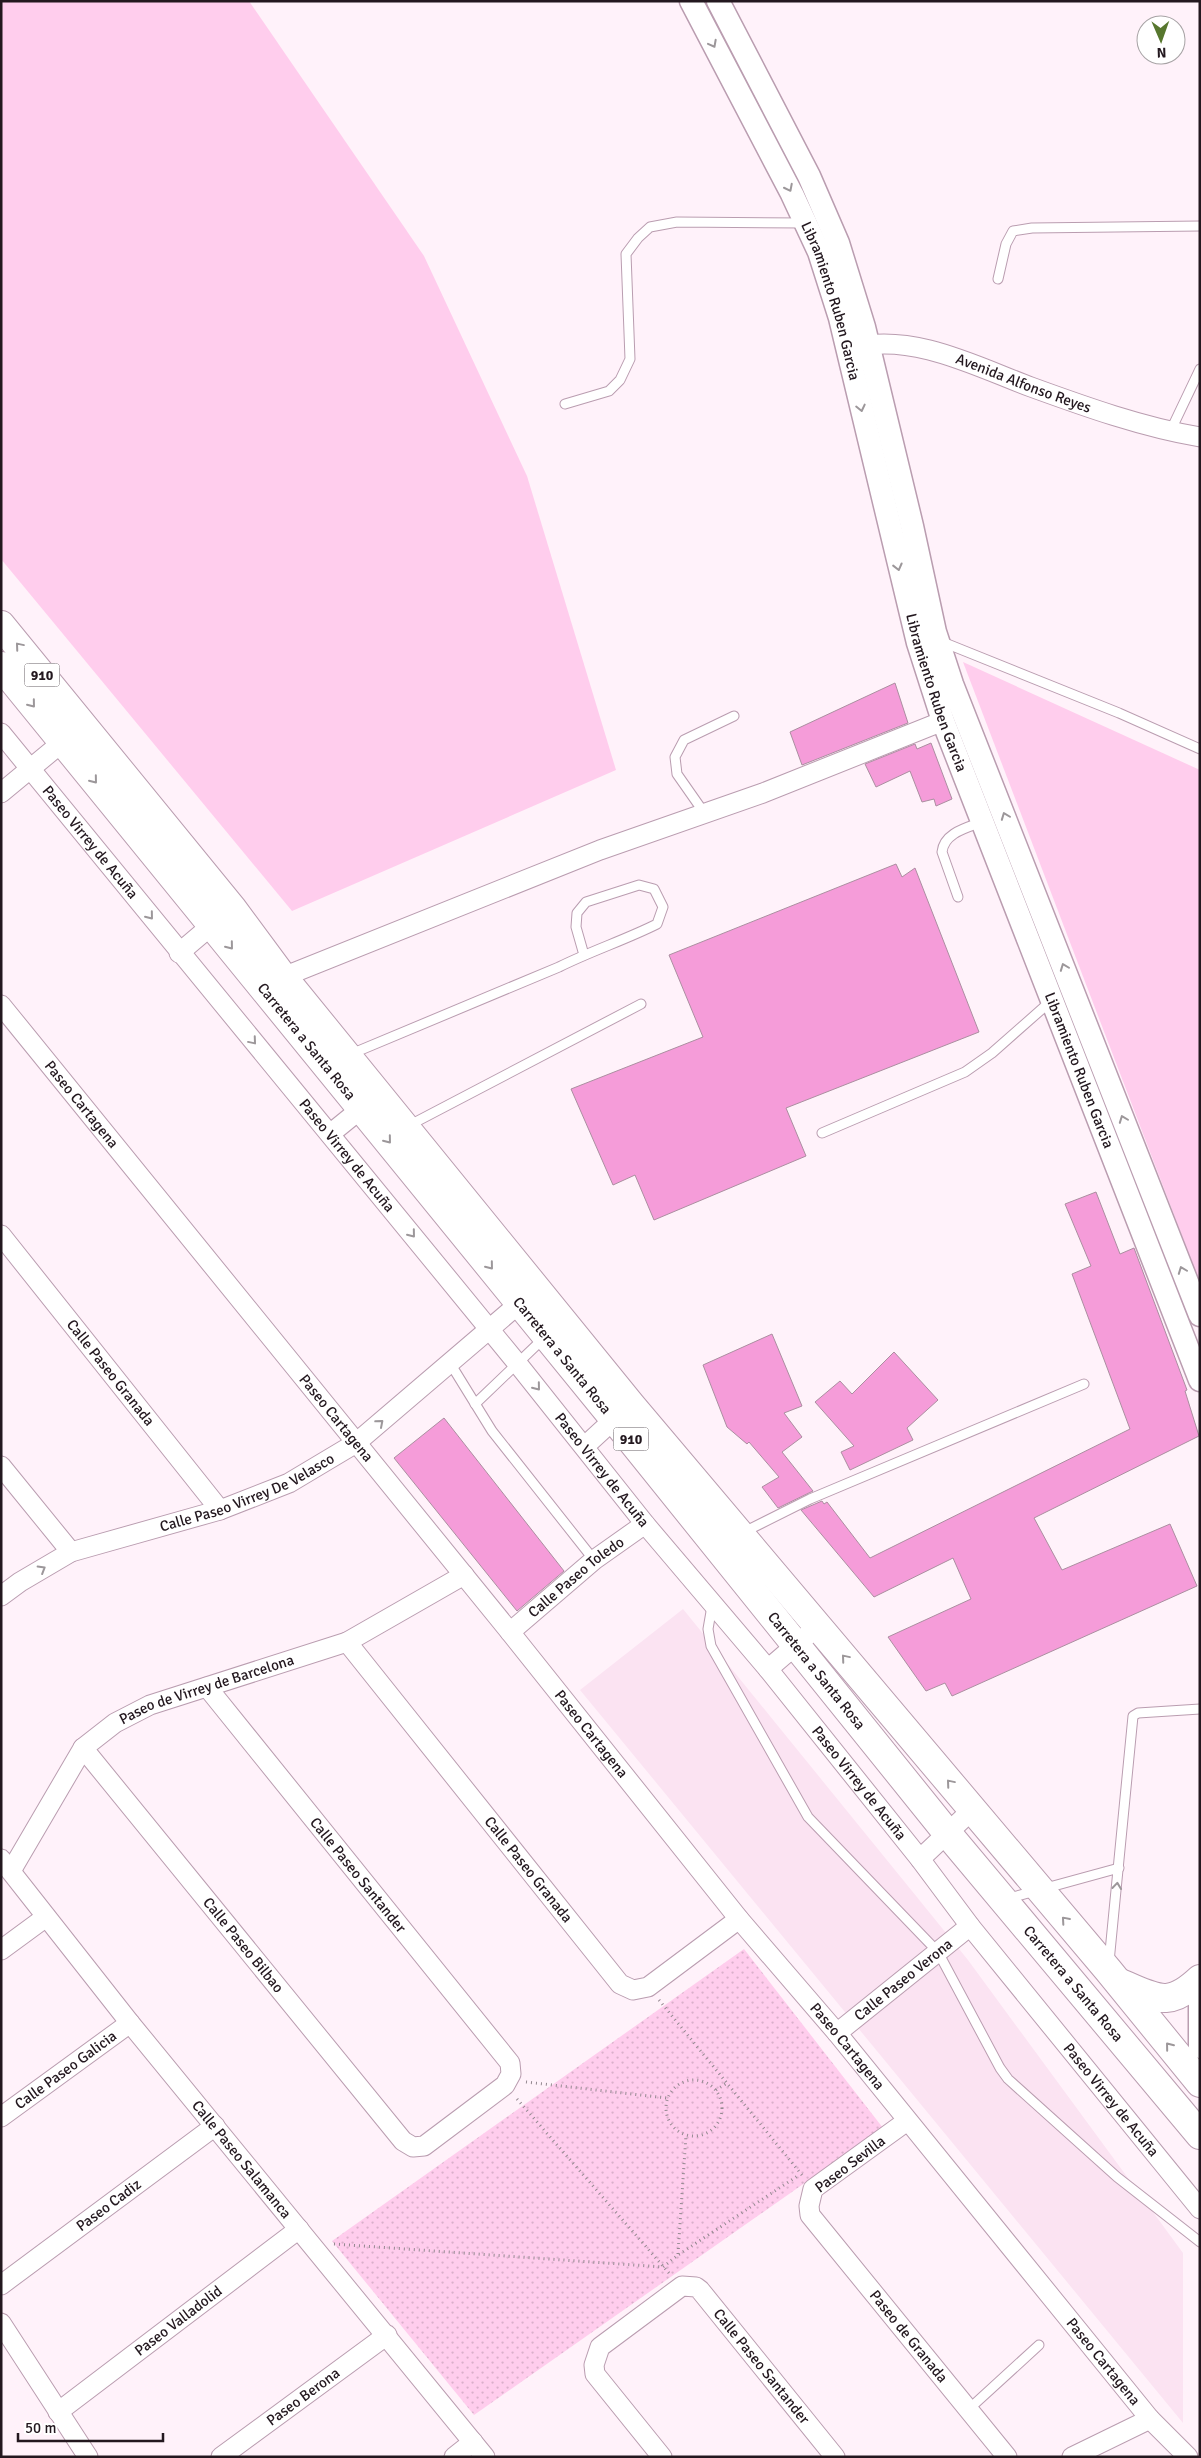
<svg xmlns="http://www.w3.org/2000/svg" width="1201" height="2458" font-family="Signika,sans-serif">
	<defs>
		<pattern id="park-dots" width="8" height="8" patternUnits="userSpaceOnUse" patternTransform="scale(1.25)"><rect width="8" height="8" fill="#ffcded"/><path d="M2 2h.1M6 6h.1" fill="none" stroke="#daafcb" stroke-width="1.8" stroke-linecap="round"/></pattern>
	</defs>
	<rect width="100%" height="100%" fill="#fff2fa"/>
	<polygon fill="#fbe3f2" points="683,1609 968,1960 1183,2253 1183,2423 580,1690"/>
	<g fill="#ffcded">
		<polygon points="1,1 249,1 424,256 527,476 616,770 292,911 1,559"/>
		<polygon points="963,662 1200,770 1200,1283"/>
	</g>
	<polygon fill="url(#park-dots)" points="744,1949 883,2128 474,2415 332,2241"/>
	<g fill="#f59cd9" stroke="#ab8ea0">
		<polygon points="895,683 908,723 802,765 790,732"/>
		<polygon points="931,743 952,799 936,806 934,799 922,802 910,771 876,787 865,764 915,744 917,749"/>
		<polygon points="896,864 902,877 915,868 979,1032 786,1108 806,1156 654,1220 635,1175 613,1185 571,1089 703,1037 669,955"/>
		<polygon points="1096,1192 1120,1254 1134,1248 1187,1390 1185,1391 1199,1436 1034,1518 1062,1570 1170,1524 1197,1586 952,1696 945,1683 926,1691 888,1637 971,1599 953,1558 874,1597 801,1510 822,1501 824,1504 827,1502 870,1558 1130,1429 1072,1274 1091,1266 1065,1204"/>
		<polygon points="772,1334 802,1406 784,1413 802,1437 782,1452 813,1491 778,1508 762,1487 779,1477 749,1442 747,1444 727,1427 703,1365"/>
		<polygon points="894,1352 938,1400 907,1428 913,1440 850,1470 841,1452 854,1446 815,1402 840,1381 852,1394"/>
		<polygon points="444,1418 564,1571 517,1611 394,1458"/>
	</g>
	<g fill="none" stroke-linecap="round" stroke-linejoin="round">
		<g stroke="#ba9db0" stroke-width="11">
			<g id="service">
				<polyline points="998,279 1006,244 1013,231 1032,228 1200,226"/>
				<polyline points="565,404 609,391 620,380 630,359 626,254 638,238 650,227 677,222 804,223"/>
				<polyline points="1170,432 1200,369"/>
				<polyline points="940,641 1119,713 1200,749"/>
				<polyline points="705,814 677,774 675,757 684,740 734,716"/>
				<path d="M958,897L942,852C944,833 966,828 982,822"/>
				<path d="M351,1054L559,967C591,951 625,940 657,924L663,907L654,889L639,885L586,902L577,913L576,927L584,955"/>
				<polyline points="408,1126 641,1004"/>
				<polyline points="822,1133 965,1072 992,1053 1051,1001"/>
				<polyline points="450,1363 492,1431 594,1560"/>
				<polyline points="475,1404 545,1337"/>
				<polyline points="742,1533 810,1499 1084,1384"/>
				<polyline points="712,1606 708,1629 711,1646 808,1817 938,1952 1000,2068 1008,2079 1117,2177 1200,2242"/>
				<polyline points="1006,1899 1119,1868"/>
				<polyline points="1109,1962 1133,1716 1138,1713 1200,1709"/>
				<polyline points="969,2409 1039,2345"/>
			</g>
		</g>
		<g stroke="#ba9db0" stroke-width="21">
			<g id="minor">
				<path id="s1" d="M855,347C916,334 975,366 1031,387C1086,407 1142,427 1200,437"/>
				<path id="s2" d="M1,733L517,1363L645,1524L768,1669L920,1859L970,1926L1200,2209"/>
				<polyline points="1,793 71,735"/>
				<polyline points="179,953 212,925"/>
				<polyline points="283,977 600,850 763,793 943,721"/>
				<path id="s3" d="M1,1005L510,1632L739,1919L837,2033L1150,2419L1188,2457"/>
				<polyline points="330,1134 362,1108"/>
				<path id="s4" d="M1,1235L220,1510"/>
				<polyline points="585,1446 622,1412"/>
				<polyline points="1,1466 71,1552"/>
				<path id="s5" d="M1,1596L20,1582L71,1552L220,1510L289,1483L356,1443L528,1296"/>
				<path id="s6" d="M510,1632L594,1560L645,1524"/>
				<path id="s7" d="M347,1642L620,1984L633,1990L648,1987L739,1919"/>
				<polyline points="768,1669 818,1626"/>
				<path id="s8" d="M83,1748L403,2141L413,2147L424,2146L505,2085L511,2074L510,2063L207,1687"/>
				<path id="s9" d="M1,1859L130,2023L485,2457"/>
				<polyline points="920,1859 972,1810"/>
				<path id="s10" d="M11,1871L83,1748L115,1723L150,1705L347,1642L464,1575"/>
				<polyline points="1,1950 46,1917"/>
				<path id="s11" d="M837,2033L970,1926"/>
				<path id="s12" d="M1,2117L130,2023"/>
				<path id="s13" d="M907,2121L813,2189L809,2206L810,2215L1007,2457"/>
				<path id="s14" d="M1,2285L215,2126"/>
				<polyline points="1,2323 88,2457"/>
				<path id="s15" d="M58,2412L299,2229"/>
				<path id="s16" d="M221,2457L387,2335"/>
				<polyline points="454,2457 473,2442"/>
				<path id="s17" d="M662,2457L595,2374L594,2365L600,2347L682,2286L696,2287L700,2290L835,2457"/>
				<polyline points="1072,2457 1150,2419"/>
			</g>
		</g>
		<g stroke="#ba9db0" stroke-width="25">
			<g id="tertiary">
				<path id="s18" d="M691,1L792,194L819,252L840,318L918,643L943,721L1200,1380"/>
				<polyline points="718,1 809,176 838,243 864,327 912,526 935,632 952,684 1200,1315"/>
				<polyline points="1200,1996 1200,2047"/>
			</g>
		</g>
		<g stroke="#ba9db0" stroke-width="30">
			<g id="primary">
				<polyline points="1,625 232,908 283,977 631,1405 1108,1970 1200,2083"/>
				<path id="s19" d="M1,666L614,1419L948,1834L1200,2135"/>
				<path d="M1120,1983C1157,1998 1168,2009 1200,1979"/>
			</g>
		</g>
		<g stroke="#948890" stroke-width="3" stroke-dasharray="1 4" stroke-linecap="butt">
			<polyline points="659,2000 802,2175"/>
			<circle cx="694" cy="2108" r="28"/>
			<polyline points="526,2082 667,2098"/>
			<polyline points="716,2090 727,2083"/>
			<polyline points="517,2099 669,2273"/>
			<polyline points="334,2244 663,2267 678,2255 799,2175"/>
			<polyline points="678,2254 686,2135"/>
		</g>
		<use href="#service" stroke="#fff" stroke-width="9"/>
		<use href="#minor" stroke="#fff" stroke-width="19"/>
		<use href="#tertiary" stroke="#fff" stroke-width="22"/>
		<use href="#primary" stroke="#fff" stroke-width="28"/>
	</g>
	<defs><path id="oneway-chevron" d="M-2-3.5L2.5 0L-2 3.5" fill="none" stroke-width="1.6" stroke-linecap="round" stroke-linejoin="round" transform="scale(1.25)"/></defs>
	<g stroke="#9c979a">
		<use href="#oneway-chevron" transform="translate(713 44) rotate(62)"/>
		<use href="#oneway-chevron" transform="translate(789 188) rotate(63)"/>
		<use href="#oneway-chevron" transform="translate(861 408) rotate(77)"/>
		<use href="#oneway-chevron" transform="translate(898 567) rotate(76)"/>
		<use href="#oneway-chevron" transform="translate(19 646) rotate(-130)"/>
		<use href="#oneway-chevron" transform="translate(32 704) rotate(51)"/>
		<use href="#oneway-chevron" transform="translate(94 780) rotate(51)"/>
		<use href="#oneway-chevron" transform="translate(1005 816) rotate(-111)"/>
		<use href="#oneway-chevron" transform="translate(150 916) rotate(51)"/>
		<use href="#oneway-chevron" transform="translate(230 946) rotate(51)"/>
		<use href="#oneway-chevron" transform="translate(1064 967) rotate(-111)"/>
		<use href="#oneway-chevron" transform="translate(253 1041) rotate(50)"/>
		<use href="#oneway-chevron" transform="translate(1123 1119) rotate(-111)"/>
		<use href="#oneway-chevron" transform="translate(388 1140) rotate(51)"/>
		<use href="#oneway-chevron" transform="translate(412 1234) rotate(51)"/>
		<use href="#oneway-chevron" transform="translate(490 1266) rotate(51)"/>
		<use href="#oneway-chevron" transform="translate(1182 1270) rotate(-111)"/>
		<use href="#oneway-chevron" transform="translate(537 1387) rotate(51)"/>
		<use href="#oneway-chevron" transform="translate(380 1423) rotate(-41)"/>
		<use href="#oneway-chevron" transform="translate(42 1569) rotate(-31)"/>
		<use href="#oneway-chevron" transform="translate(845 1658) rotate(-130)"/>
		<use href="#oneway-chevron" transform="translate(950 1783) rotate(-130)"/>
		<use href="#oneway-chevron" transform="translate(1117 1886) rotate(-84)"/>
		<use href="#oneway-chevron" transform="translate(1065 1920) rotate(-131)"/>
		<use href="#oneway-chevron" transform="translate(1169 2046) rotate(-129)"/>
	</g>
	<g text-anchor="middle" stroke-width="4" stroke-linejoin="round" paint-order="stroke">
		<g fill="#fff" stroke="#655d62" stroke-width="1">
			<rect x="24.5" y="663.5" width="35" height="23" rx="4"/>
			<rect x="613.5" y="1427.5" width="35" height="23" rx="4"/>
		</g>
		<g font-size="14" font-weight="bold" fill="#23181f">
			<text x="42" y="680">910</text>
			<text x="631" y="1444">910</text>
		</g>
		<g font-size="15" fill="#23181f" stroke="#fff">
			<text dy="5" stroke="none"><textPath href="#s18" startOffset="332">Libramiento Ruben Garcia</textPath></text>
			<text dy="5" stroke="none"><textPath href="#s1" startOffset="175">Avenida Alfonso Reyes</textPath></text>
			<text dy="5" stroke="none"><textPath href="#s18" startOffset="738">Libramiento Ruben Garcia</textPath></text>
			<text dy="5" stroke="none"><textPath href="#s2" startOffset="141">Paseo Virrey de Acuña</textPath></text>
			<text dy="5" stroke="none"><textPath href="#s19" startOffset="484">Carretera a Santa Rosa</textPath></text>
			<text dy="5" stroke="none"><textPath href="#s18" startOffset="1142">Libramiento Ruben Garcia</textPath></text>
			<text dy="5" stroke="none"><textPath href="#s3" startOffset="128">Paseo Cartagena</textPath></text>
			<text dy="5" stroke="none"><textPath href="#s2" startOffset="546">Paseo Virrey de Acuña</textPath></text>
			<text dy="5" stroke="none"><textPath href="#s19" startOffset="889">Carretera a Santa Rosa</textPath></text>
			<text dy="5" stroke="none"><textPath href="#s4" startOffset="176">Calle Paseo Granada</textPath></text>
			<text dy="5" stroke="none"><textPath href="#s3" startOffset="532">Paseo Cartagena</textPath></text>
			<text dy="5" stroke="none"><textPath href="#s2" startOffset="951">Paseo Virrey de Acuña</textPath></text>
			<text dy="5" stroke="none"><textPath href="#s5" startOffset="269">Calle Paseo Virrey De Velasco</textPath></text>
			<text dy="5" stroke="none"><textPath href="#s6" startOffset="86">Calle Paseo Toledo</textPath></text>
			<text dy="5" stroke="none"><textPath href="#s19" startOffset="1294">Carretera a Santa Rosa</textPath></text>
			<text dy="5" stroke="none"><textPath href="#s10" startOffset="281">Paseo de Virrey de Barcelona</textPath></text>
			<text dy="5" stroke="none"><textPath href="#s3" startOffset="938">Paseo Cartagena</textPath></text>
			<text dy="5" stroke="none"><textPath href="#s2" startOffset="1356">Paseo Virrey de Acuña</textPath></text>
			<text dy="5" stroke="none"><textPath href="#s7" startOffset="291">Calle Paseo Granada</textPath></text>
			<text transform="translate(358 1875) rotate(51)" y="5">Calle Paseo Santander</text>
			<text dy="5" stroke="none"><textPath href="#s8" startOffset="254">Calle Paseo Bilbao</textPath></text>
			<text dy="5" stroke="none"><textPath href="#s11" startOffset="85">Calle Paseo Verona</textPath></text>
			<text dy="5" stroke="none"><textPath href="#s19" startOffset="1699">Carretera a Santa Rosa</textPath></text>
			<text dy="5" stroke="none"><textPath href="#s3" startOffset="1342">Paseo Cartagena</textPath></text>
			<text dy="5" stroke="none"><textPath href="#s12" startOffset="80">Calle Paseo Galicia</textPath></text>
			<text dy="5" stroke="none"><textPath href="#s2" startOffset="1761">Paseo Virrey de Acuña</textPath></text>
			<text dy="5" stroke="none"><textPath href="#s9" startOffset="385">Calle Paseo Salamanca</textPath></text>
			<text transform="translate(850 2164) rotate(-37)" y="5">Paseo Sevilla</text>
			<text dy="5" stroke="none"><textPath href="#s14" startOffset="134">Paseo Cadiz</textPath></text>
			<text dy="5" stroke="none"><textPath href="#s15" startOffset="151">Paseo Valladolid</textPath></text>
			<text dy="5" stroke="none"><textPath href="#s13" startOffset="299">Paseo de Granada</textPath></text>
			<text dy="5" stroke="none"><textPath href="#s3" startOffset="1748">Paseo Cartagena</textPath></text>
			<text dy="5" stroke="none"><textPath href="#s17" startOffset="354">Calle Paseo Santander</textPath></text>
			<text dy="5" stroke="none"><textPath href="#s16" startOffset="102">Paseo Berona</textPath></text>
		</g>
	</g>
	<rect width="1201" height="2458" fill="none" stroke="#23181f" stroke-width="5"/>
	<g transform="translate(1161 40) rotate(178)"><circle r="24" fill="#ffffff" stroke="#a7a3a5"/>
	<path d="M0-4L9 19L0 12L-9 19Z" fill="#57772e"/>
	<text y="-8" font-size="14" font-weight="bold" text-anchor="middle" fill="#23181f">N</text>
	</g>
	<path d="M18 2433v8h145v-8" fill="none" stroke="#23181f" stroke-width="2.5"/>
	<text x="25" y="2433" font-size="15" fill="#23181f" stroke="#ffffff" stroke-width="4" paint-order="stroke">50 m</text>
</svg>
